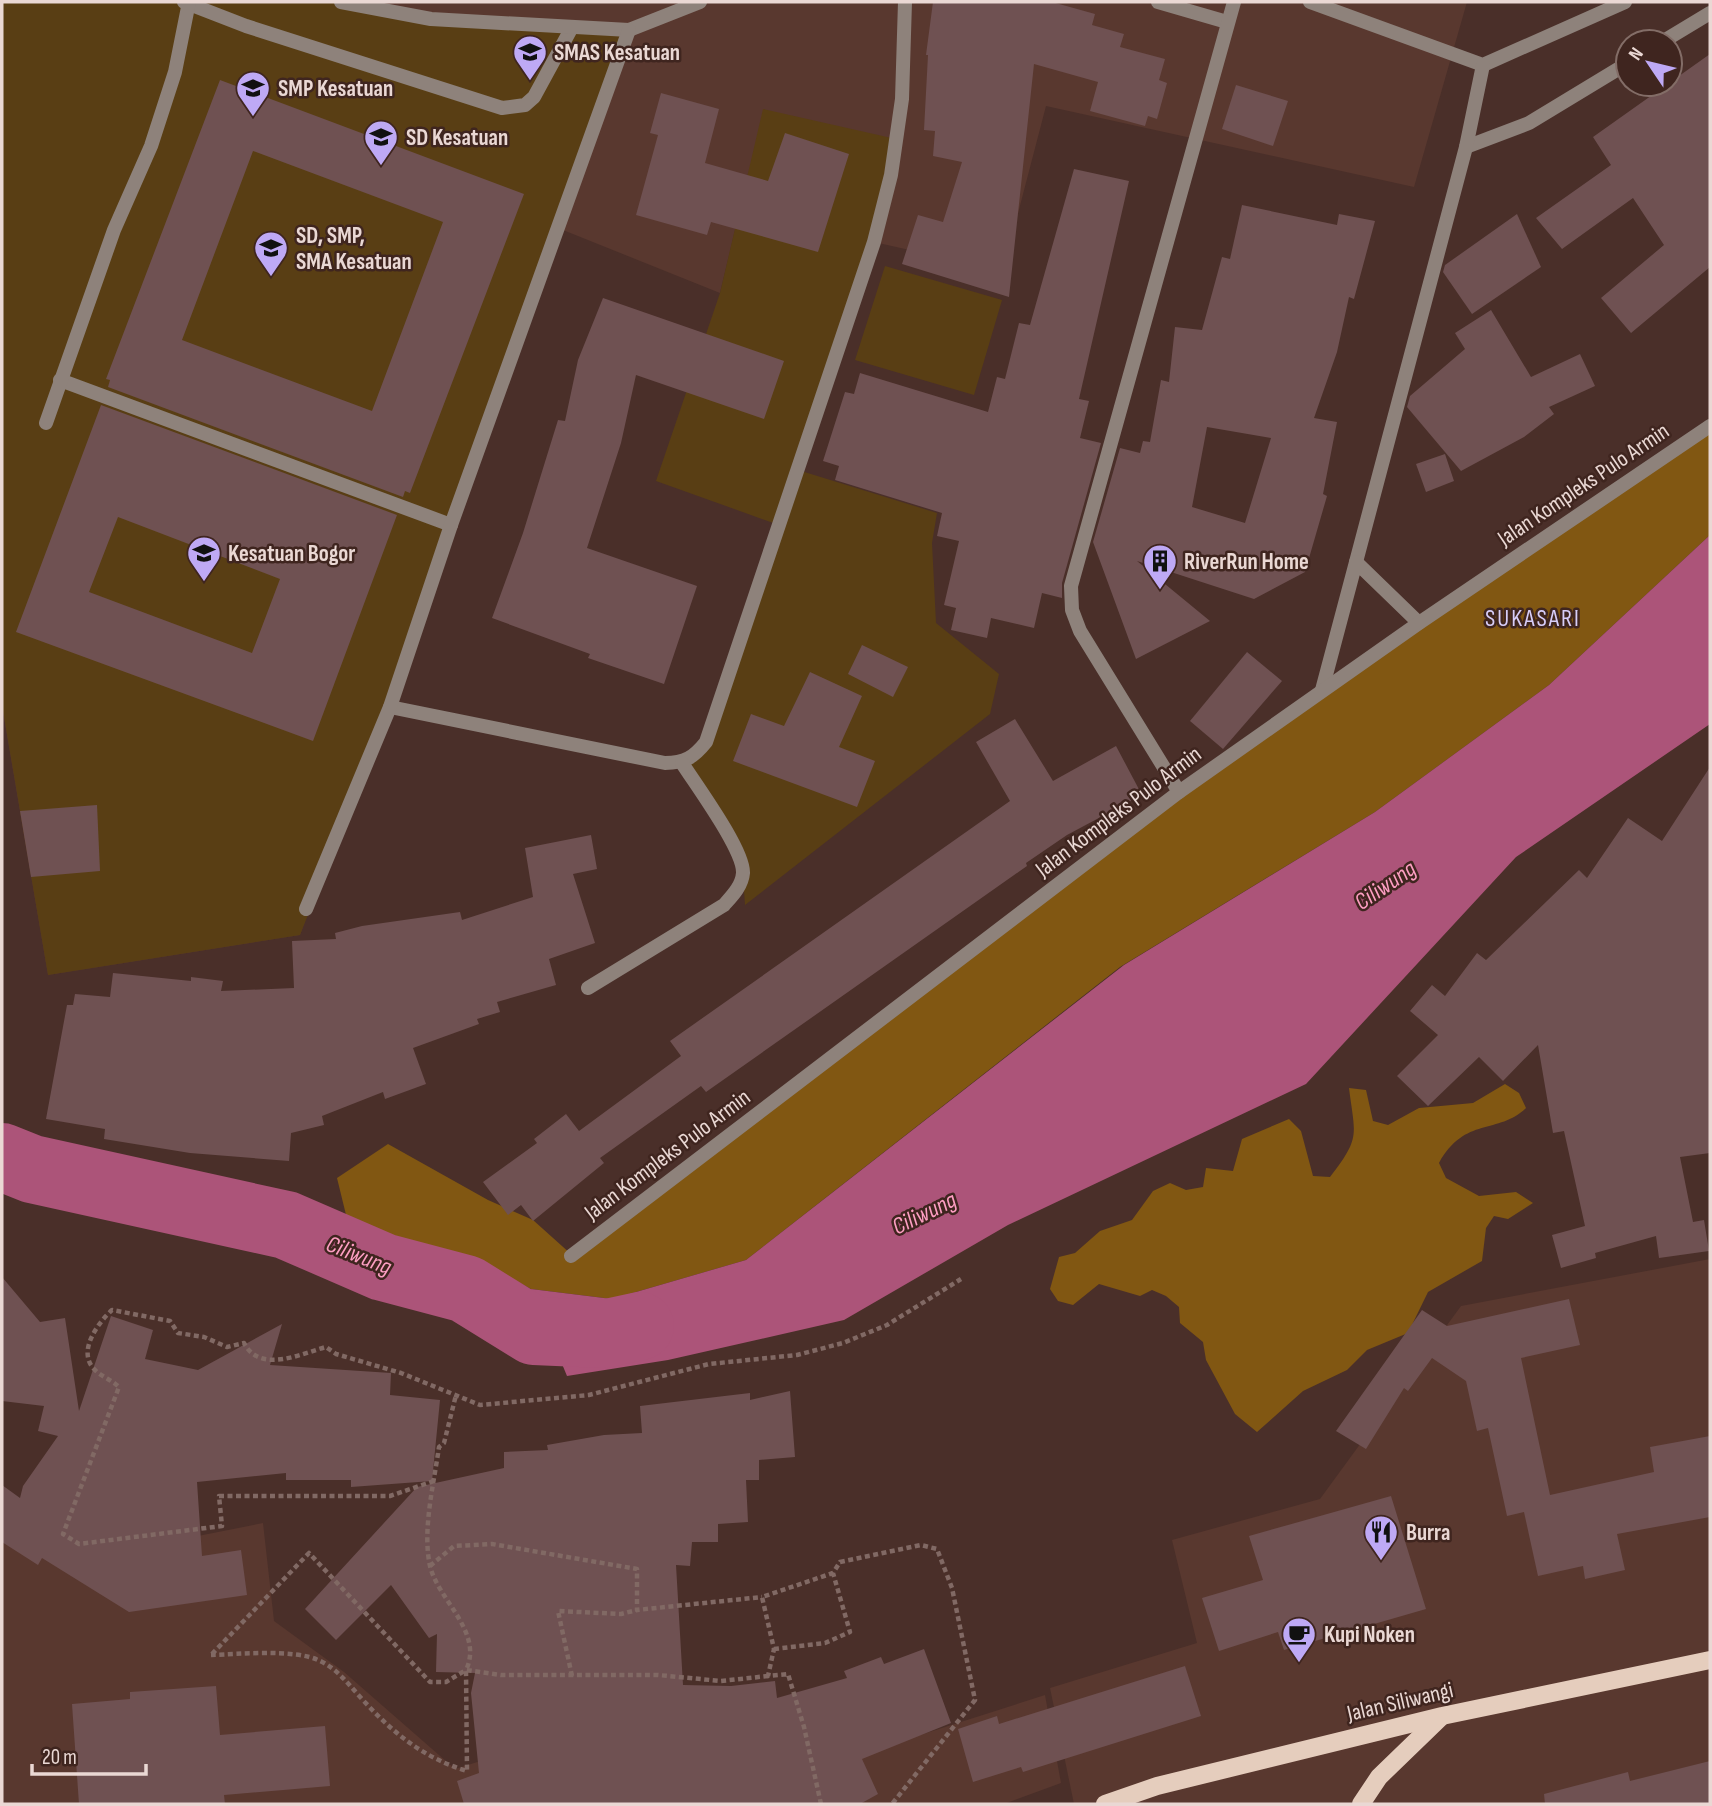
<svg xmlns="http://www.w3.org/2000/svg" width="1712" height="1806" font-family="'Sofia Sans Condensed',sans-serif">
	<rect width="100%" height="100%" fill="#4a2f29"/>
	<g fill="#59382f">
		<polygon points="2,2 1467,2 1414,187 1046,106 1003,271 874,242 764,109 720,293 558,228 300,935 48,975 2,706"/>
		<polygon points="1710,1259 1710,1804 1074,1804 1050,1688 1197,1643 1172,1540 1320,1499 1461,1306"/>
		<polygon points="2,1521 102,1555 263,1523 274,1621 344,1672 455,1769 519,1749 870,1751 1045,1695 1061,1783 1004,1804 2,1804"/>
	</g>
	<g fill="#593e14">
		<polygon points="2,2 341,2 431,19 629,30 390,707 300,935 48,975 2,705"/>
		<polygon points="763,109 896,139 874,242 798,470 937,513 932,543 936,623 999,674 990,714 745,905 743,876 682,763 695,755 779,525 656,481 720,293"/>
		<polygon points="885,266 1002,300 974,395 855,360"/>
	</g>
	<g fill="#815712">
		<polygon points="1710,424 1710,535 1549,685 1375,812 1120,967 746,1260 612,1299 531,1289 509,1277 404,1262 348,1223 337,1178 388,1144 488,1200 533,1220 572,1255 1179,792"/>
		<path d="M1505,1084L1519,1093L1526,1108C1498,1135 1465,1116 1439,1163L1446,1178L1479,1196L1516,1192L1533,1203L1508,1219L1494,1216L1486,1228L1482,1261L1428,1292L1408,1333L1367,1350L1347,1370L1303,1391L1257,1432L1235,1414L1206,1360L1203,1342L1180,1323L1179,1307L1166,1296L1152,1290L1140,1296L1099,1284L1073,1305L1058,1301L1050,1289L1059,1257L1075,1253L1100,1231L1132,1220L1153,1191L1170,1183L1186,1190L1203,1187L1206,1168L1233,1171L1242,1139L1289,1119L1301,1131L1313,1176L1330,1177C1361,1137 1355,1136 1349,1088L1366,1090L1373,1121L1388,1125L1419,1108L1473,1103Z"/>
	</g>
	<polygon fill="#ac5479" points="1710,535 1710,724 1516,857 1306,1084 1008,1225 844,1320 668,1360 567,1376 531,1289 612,1299 746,1260 1124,965 1375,812 1549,685"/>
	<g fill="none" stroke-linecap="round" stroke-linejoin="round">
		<polyline stroke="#ac5479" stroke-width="68" points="2,1157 32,1169 286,1225 383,1267 466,1289 534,1331 603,1334 640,1326"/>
	</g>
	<g fill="#6f5152" fill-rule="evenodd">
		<polygon points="933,2 1052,2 1095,14 1092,25 1124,34 1120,47 1165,59 1159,80 1167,83 1157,119 1148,116 1145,126 1090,111 1098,82 1034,64 1009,297 902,264 918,215 943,222 962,162 933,156 935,131 924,130 928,55 926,55"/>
		<polygon points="1710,54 1710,267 1631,333 1601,298 1664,245 1633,198 1562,249 1536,218 1611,165 1593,137"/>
		<path d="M220,80L524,194L410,493L405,491L403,497L108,387L110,380L106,379ZM253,151L443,222L372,411L182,340Z"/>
		<polygon points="1236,85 1288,101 1273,146 1222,129"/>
		<polygon points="661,93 719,109 705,163 768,181 785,133 849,154 818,252 711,222 707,235 636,215 658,135 650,133"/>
		<polygon points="1074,169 1129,181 1079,399 1089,401 1080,438 1101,443 1062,583 1062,598 1042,593 1034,628 991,618 987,638 951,630 956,608 944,605 959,541 937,536 942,513 835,480 839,466 823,461 845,392 854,394 860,373 988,412 997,377 1005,379 1019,323 1030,325"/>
		<path d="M1242,205L1337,225L1339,214L1375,221L1354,299L1349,297L1337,352L1314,418L1337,422L1323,494L1327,496L1305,572L1254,599L1137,561L1210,621L1136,659L1093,542L1120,448L1140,453L1143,441L1150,442L1161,380L1169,382L1175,327L1202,330L1222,257L1230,259ZM1207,427L1271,438L1245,523L1192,507Z"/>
		<polygon points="1517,214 1541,267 1472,314 1443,272 1445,265"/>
		<polygon points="603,298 784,361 764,419 636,375 621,443 587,548 697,586 664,684 588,658 590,654 492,618 523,533 558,420 565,421 578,360"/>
		<polygon points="1491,310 1531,377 1580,354 1595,386 1549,407 1554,414 1524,437 1461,471 1407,407 1410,396 1465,349 1455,333"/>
		<path d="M101,405L397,515L313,741L16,632ZM118,517L280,579L252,653L89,592Z"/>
		<polygon points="1445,454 1454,481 1426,492 1416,464"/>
		<polygon points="862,645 908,667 893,697 848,674"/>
		<polygon points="1247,652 1282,681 1223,749 1190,721"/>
		<polygon points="810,672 862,696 839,747 875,761 857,807 733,761 751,714 784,726"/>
		<polygon points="1015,719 1053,781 1116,746 1142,795 1067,835 1026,863 1027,866 706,1092 701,1086 600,1158 604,1163 533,1221 521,1205 508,1215 483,1182 537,1143 534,1139 566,1114 579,1131 681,1056 670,1041 1010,801 976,742"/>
		<polygon points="1710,767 1710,1153 1680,1157 1693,1222 1704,1220 1709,1251 1659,1258 1656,1236 1595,1253 1596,1258 1561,1268 1552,1235 1585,1226 1564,1131 1553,1133 1538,1045 1503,1081 1479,1057 1428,1106 1397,1076 1438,1035 1410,1011 1432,985 1445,996 1477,953 1486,960 1579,870 1587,878 1628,818 1662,841"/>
		<polygon points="97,805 100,871 31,877 20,811"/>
		<polygon points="591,835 597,869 573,874 595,943 549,959 556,985 497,1002 500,1012 477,1019 479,1024 413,1048 426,1084 385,1099 383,1092 322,1116 324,1125 291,1133 289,1161 190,1153 104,1139 105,1129 46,1119 67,1005 73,1005 75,994 110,997 113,973 191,981 191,977 223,981 221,991 294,988 292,941 336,939 335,933 362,926 460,912 462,920 533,897 525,848"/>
		<polygon points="2,1277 40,1322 65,1318 79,1411 111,1316 153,1330 145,1359 198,1370 282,1324 270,1365 391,1373 390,1395 440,1400 432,1481 351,1487 351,1480 286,1480 286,1473 197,1482 202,1556 241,1550 247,1595 129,1612 42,1558 38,1565 2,1542 2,1485 20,1498 23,1486 58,1436 38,1431 44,1406 2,1401"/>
		<polygon points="1569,1299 1580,1345 1521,1358 1550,1495 1654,1472 1650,1447 1710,1436 1710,1517 1617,1534 1625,1570 1585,1579 1583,1566 1538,1576 1524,1512 1507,1516 1488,1428 1477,1431 1466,1381 1432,1358 1408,1391 1404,1388 1366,1449 1336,1431 1422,1310 1447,1326"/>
		<polygon points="790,1391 795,1457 759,1460 759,1480 746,1480 748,1522 718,1524 718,1542 692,1542 690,1566 676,1565 683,1685 731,1686 775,1681 777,1698 847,1678 844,1671 881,1657 884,1664 924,1649 951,1723 862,1759 878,1794 860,1804 464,1804 457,1781 479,1773 471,1693 475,1673 436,1672 437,1634 429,1638 391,1585 336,1640 305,1609 417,1487 504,1468 504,1452 548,1450 547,1445 604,1435 642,1433 640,1406 750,1393 750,1400"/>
		<polygon points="1391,1496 1426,1609 1284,1650 1278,1632 1219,1651 1202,1598 1263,1580 1249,1536"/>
		<polygon points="1185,1666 1201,1716 1023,1772 1021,1767 973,1782 958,1729 997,1716 999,1724"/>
		<polygon points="216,1686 220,1735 325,1726 330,1786 224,1795 225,1804 79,1804 72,1704 130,1699 130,1692"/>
		<polygon points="1710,1761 1710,1804 1545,1804 1544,1794 1628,1772 1630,1781"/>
	</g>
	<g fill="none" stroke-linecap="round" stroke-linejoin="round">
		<g stroke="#816964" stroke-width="4.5" stroke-dasharray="5 3.5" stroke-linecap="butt">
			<path d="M434,1481L390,1496H219L222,1526L79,1544L63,1534L119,1387C112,1380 102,1377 95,1370C76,1352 98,1323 112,1310L170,1321L178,1333L204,1337L227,1347L244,1343C260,1374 300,1354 326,1347L336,1354L401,1373L480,1405L589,1395L709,1364L797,1355L843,1343L887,1325L961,1279"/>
			<polyline points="430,1566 454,1546 492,1544 637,1569 637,1610 762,1597"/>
			<polyline points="774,1649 825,1643 850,1632 833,1573 840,1562 921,1545 937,1549 952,1588 975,1700 892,1804"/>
			<polyline points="212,1654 309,1553 430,1682 446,1682 466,1670 501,1675 658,1675 721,1681 768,1676"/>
			<path d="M211,1655C239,1654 294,1649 318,1660C337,1668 348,1684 362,1699C392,1732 423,1758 467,1771L466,1670C484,1632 438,1600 430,1566C422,1530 434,1483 439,1447L444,1443L456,1395"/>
			<polyline points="572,1676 558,1611 621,1614 637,1610"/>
			<polyline points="821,1804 804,1727 788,1674 768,1676 774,1649 762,1597 833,1573"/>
		</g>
		<g stroke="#8e827b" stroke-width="14">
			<polyline points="184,2 246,26 502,108 525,105 534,97 571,29"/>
			<polyline points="60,380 451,525"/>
			<polyline points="46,423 114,230 151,146 175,72 189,2"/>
		</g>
		<g stroke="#8e827b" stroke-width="14">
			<polyline points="341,2 431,19 629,30 700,2"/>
			<polyline points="1158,2 1227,22"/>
			<polyline points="1310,2 1483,65 1625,2"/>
			<polyline points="1662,42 1710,13"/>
			<polyline points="1466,147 1529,123 1628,63"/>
			<polyline points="1356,562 1466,147 1483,65"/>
			<polyline points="1322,690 1356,562 1419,623"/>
			<path d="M390,707L665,763C685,763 694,757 706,742L874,242L891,175L902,99L905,2"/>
			<polyline points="1179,792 1080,631 1072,610 1071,586 1234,2"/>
			<polyline points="306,909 390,707 451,525 629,30"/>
			<path d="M588,988L724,905C732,896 742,886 743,873C744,850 696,785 682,763"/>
			<polyline points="571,1256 1179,792 1419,623 1710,426"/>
		</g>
		<g stroke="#e5cdbd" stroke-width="18">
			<polyline points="1105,1804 1157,1786 1442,1716 1710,1660"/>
			<polyline points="1361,1804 1379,1777 1441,1717"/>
		</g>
	</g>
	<defs>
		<g id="school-pin" transform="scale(1.75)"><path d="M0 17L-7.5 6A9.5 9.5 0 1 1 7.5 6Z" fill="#bea9f5" stroke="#3f251f"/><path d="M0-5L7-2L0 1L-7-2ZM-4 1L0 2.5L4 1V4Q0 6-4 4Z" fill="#111"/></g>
		<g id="building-pin" transform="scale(1.75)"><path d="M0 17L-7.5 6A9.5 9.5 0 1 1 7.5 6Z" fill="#bea9f5" stroke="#3f251f"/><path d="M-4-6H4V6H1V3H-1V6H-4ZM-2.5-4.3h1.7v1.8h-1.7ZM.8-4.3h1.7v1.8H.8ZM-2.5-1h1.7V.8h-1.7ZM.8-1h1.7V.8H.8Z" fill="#111"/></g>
		<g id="restaurant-pin" transform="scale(1.75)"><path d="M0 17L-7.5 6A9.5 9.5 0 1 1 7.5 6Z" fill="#bea9f5" stroke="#3f251f"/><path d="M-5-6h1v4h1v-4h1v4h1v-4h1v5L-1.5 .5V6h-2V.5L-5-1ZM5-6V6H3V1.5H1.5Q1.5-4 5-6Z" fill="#111"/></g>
		<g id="cafe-pin" transform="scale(1.75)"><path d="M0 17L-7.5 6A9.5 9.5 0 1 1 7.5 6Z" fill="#bea9f5" stroke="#3f251f"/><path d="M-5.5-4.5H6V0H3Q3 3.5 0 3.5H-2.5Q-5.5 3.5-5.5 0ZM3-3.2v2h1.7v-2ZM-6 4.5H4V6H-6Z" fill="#111"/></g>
	</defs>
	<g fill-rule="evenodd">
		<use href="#school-pin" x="530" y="52"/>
		<use href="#school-pin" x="253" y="88"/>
		<use href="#school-pin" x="381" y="137"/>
		<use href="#school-pin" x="271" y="248"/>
		<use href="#school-pin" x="204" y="553"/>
		<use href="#building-pin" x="1160" y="561"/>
		<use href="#restaurant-pin" x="1381" y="1532"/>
		<use href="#cafe-pin" x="1299" y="1634"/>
	</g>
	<g text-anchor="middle" stroke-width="5" stroke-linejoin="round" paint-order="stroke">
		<g font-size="23" font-weight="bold" fill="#ead8d4" stroke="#3f251f" text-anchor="start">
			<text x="554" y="60">SMAS Kesatuan</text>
			<text x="278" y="96">SMP Kesatuan</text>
			<text x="406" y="145">SD Kesatuan</text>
			<text x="296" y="243">SD, SMP,<tspan x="296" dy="26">SMA Kesatuan</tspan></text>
			<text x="228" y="561">Kesatuan Bogor</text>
			<text x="1184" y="569">RiverRun Home</text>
			<text x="1406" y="1540">Burra</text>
			<text x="1324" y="1642">Kupi Noken</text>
		</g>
		<g font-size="23" fill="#ead8d4" stroke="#3f251f">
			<text transform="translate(1583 484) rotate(-34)" y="8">Jalan Kompleks Pulo Armin</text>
			<text transform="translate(1118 811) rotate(-37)" y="8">Jalan Kompleks Pulo Armin</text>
			<text transform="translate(667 1154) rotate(-37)" y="8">Jalan Kompleks Pulo Armin</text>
			<text transform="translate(1400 1701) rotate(-13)" y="8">Jalan Siliwangi</text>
		</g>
		<g font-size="24" letter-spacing="2" fill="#d7cdf8" stroke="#3f251f">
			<text x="1533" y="626">SUKASARI</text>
		</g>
		<g font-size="24" font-style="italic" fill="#fd9ec2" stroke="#3f251f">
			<text transform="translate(1385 885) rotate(-34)" y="8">Ciliwung</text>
			<text transform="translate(924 1213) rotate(-26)" y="8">Ciliwung</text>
			<text transform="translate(359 1255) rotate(22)" y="8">Ciliwung</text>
		</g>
	</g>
	<rect width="1712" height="1806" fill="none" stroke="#ead8d4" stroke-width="7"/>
	<g transform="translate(1649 63) rotate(305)"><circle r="33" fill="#3f251f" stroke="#836d67" stroke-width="2"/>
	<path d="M0-5L12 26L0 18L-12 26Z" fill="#bea9f5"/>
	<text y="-10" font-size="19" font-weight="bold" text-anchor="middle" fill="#ead8d4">N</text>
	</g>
	<path d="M32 1764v10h114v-10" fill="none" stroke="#ead8d4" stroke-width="3.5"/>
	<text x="42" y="1764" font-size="21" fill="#ead8d4" stroke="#3f251f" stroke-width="5" paint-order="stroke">20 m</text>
</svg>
